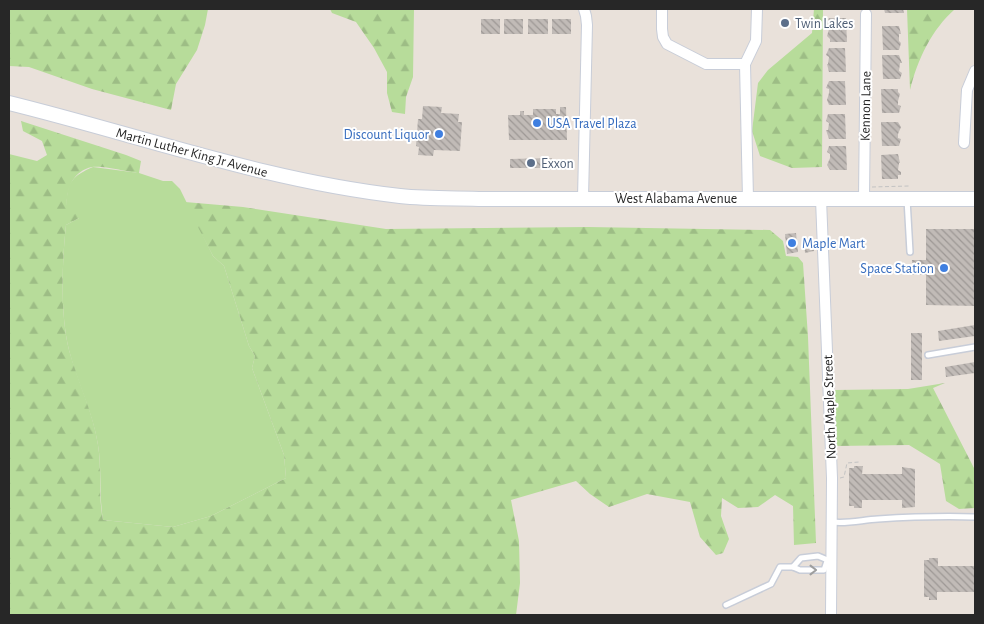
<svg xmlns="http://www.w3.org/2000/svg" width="984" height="624" font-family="'Alegreya Sans',sans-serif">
	<defs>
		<pattern id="forest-firs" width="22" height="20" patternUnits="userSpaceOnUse" patternTransform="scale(1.25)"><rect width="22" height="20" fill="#b7dc9a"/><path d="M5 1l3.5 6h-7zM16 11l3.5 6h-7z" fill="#9dbd85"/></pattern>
		<pattern id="building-back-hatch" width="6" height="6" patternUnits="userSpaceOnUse" patternTransform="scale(1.25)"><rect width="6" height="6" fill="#c1bbb7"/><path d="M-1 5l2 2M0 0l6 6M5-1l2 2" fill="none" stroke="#9d9895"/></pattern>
	</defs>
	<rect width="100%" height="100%" fill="#e9e1da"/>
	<path fill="#b7dc9a" d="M93,167L139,173L163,181H172L180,189L213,256L224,266L249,346L255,356L252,368L284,455L286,478L211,516L173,527L103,520C99,495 102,469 98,445C93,412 77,382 69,350C60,313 62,262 66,225L79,218L67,207C66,183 72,176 93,167Z"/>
	<g fill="url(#forest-firs)">
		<polygon points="9,9 208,9 205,25 197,50 176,84 171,110 92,89 29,67 9,66"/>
		<polygon points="330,9 414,9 413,77 406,97 405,114 392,112 387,93 387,72 374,48 356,22 332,13"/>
		<polygon points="814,9 823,9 822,167 792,168 760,156 752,131 758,83 768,70 812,33"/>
		<path d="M907,9H955C932,29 917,60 910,90Z"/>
		<path d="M21,121L126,155L141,161L139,173C129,172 101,165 92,167C73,171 66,189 67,206L73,205L84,211L79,218L66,225C62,262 60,314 69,350C78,382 93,412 98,445C102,470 98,496 103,520L173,527L211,516L286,478L284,455L252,368L255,356L249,346L224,266L213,256L185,202L243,207L386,229L588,227L770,230L783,241L786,256L798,257L803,263L808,337L816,543L794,545L793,506L775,495L758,507L738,508L722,498L721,516L729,539L723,553L716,555L700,537L690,502L647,494L609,507L590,494L576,481L511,500L519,541L520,583L516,615H9V154L37,161L47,155L42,141L23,131Z"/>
		<polygon points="945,383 933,388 975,470 975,508 959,509 946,501 940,464 909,445 836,446 834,390 908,389"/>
	</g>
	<g fill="url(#building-back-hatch)">
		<polygon points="884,9 903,9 904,13 885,13"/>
		<polygon points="829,18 846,18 847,42 830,42 830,39 827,36 830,26 827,24"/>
		<rect x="481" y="19" width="19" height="15"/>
		<rect x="504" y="19" width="19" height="15"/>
		<rect x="528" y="19" width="20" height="15"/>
		<rect x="552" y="19" width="19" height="15"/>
		<polygon points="882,26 899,26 901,34 899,34 899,41 901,43 899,50 883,50"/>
		<polygon points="829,48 845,48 846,72 829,72 827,64 828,64 829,57 826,55"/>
		<polygon points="882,55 899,55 902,63 900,63 899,71 902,73 900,79 883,79"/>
		<polygon points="829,81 845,81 846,105 829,105 827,100 829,93 829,89 826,88"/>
		<polygon points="881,89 898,89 898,92 900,94 898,101 898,105 901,106 899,113 882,113"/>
		<polygon points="423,106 442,107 441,113 459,114 458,122 462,122 460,151 434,150 433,156 418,155 419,147 416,146 418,119 422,119"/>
		<polygon points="560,107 566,107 567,140 509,140 508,115 520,115 520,111 524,111 524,115 533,115 533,109 556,109 556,114 560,114"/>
		<polygon points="828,114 845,114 846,139 829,139 826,130 828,130 829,123 826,121"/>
		<polygon points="881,122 898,122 901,127 898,134 898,138 901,139 899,146 882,146"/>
		<polygon points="829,146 846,146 847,170 830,170 827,165 830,158 830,154 827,152"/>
		<polygon points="898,154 900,163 899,163 898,170 901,172 901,175 898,175 898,179 882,179 881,155"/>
		<polygon points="552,158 552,168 510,168 510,159"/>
		<polygon points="926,229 975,229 975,306 926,305 926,275 912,275 912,260 926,260"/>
		<polygon points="796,233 798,252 787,254 785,234"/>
		<polygon points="813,241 814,251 805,253 804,242"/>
		<polygon points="975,325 975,336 939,341 938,331"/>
		<rect x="911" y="333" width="11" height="47"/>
		<polygon points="975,362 975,373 946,377 945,367"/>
		<polygon points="854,466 863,466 862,474 902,474 902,467 915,469 915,507 902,508 902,500 862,500 862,508 854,508 854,506 849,506 849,468 854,468"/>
		<polygon points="929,558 938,558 938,566 975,566 975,592 937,592 937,600 929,600 929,597 924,597 924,560 929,560"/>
	</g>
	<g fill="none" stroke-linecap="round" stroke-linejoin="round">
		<g stroke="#c8cdd8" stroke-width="8">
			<g id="service">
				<polyline points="907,199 910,252"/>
				<polyline points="928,355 975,347"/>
				<path d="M832,522C847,524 862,520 878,519C910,517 943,516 975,517"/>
				<polyline points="793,567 801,558 818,556 830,561"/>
				<polyline points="726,605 771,584 780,567 793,567 800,570 824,570 827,561"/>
			</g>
		</g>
		<g stroke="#c8cdd8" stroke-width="12">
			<g id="minor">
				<polyline points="662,9 662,29 663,37 667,44 706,64 745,64"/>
				<polyline points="964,143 967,90 975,71"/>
				<polyline points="583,198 587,25 586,16 584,9"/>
				<polyline points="748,199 745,64 756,41 757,9"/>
				<polyline points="821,199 832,478 831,615"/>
				<polyline points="864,199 866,14"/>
			</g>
		</g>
		<g stroke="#c8cdd8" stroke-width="16">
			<path id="secondary" d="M9,103C139,135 266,181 400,196C428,199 457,198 484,199H975"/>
		</g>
		<g stroke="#c3c3c3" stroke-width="1" stroke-dasharray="4 2.5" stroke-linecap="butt">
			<polyline points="872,187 909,186"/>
			<polyline points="840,478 844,477 847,463 859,462"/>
		</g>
		<use href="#service" stroke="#fff" stroke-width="5"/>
		<use href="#minor" stroke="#fff" stroke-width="10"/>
		<use href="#secondary" stroke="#fff" stroke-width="14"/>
	</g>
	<defs><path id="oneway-chevron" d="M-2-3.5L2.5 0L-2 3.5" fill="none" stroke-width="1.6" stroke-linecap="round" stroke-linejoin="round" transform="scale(1.25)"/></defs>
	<use stroke="#9e9e9e" href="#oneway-chevron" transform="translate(813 570)"/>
	<g fill="#5c6f8a" stroke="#fff" stroke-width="2">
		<circle cx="785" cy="23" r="5"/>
		<circle cx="531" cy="163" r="5"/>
	</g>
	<g fill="#3f7fe0" stroke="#fff" stroke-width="2">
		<circle cx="537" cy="123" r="5"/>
		<circle cx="439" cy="134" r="5"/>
		<circle cx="792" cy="243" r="5"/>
		<circle cx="944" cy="268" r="5"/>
	</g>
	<g text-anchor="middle" stroke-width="4" stroke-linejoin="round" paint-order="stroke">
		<g font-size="14" fill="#4e5e75" stroke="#fff" text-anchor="start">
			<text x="795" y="28">Twin Lakes</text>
			<text x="541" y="168">Exxon</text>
		</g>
		<g font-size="14" fill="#272727" stroke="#fff">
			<text transform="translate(865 106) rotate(-89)" y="5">Kennon Lane</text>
			<text transform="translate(192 152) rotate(15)" y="5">Martin Luther King Jr Avenue</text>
			<text x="676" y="203">West Alabama Avenue</text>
			<text transform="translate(829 407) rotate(-92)" y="5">North Maple Street</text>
		</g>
		<g font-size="14" fill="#366cbe" stroke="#fff" text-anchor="start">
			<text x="547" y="128">USA Travel Plaza</text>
			<text x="429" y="139" text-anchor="end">Discount Liquor</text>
			<text x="802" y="248">Maple Mart</text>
			<text x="934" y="273" text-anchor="end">Space Station</text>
		</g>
	</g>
	<rect width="984" height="624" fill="none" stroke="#272727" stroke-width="20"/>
</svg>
